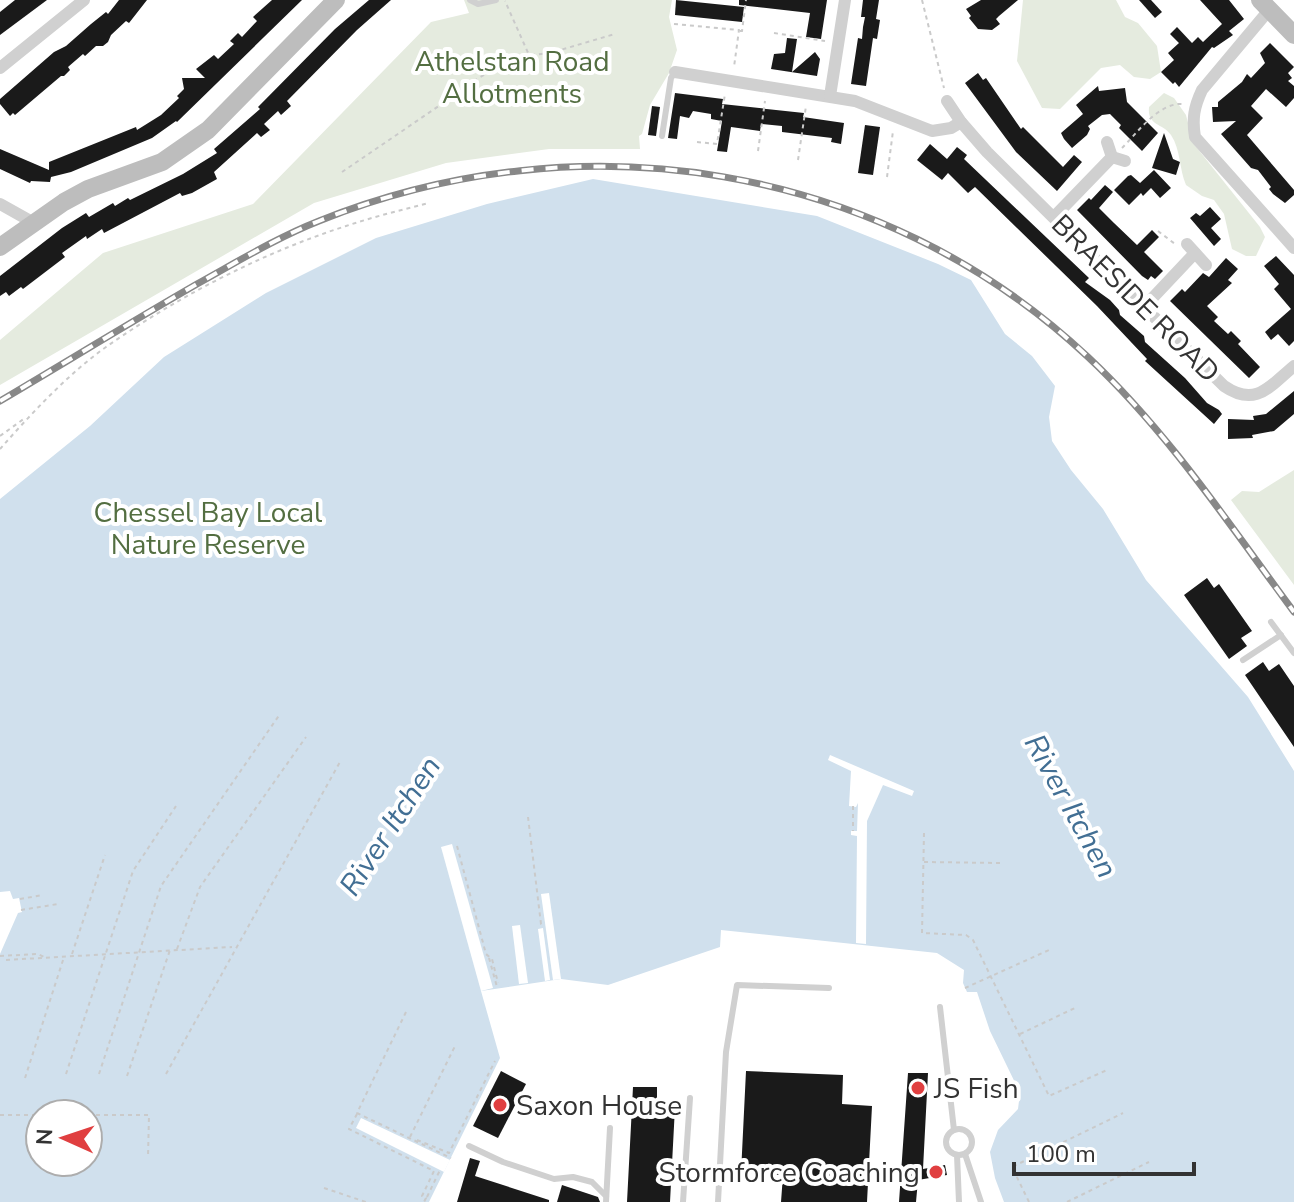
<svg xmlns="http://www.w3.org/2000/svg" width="1294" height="1202" font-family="'Nunito Sans',sans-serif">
	<rect width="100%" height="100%" fill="#fff"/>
	<g fill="#e5ebdf">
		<polygon points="464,0 672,0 669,17 677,50 669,73 650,105 642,134 639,136 640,149 549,149 446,163 314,203 0,385 0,340 103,253 253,204 431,22 469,13"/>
		<polygon points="1023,0 1116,0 1125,17 1138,23 1157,46 1161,72 1150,79 1134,77 1120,65 1101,68 1060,109 1042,108 1017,61"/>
		<path d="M1164,93L1174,98L1186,115L1193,143L1260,227L1265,237L1256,256H1246L1232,249L1224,214L1214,200L1202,196L1186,185C1179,169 1181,150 1171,135C1163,123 1147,126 1149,107Z"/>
		<polygon points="1294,470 1294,585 1231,500 1242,491 1259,492"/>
	</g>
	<path fill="#d0e0ed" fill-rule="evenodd" d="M593,179L817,216L938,264L971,280L1005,334L1032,356L1055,386L1049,417L1052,441L1071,470L1103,509L1146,580L1248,697L1294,771V1202H1004L995,1178L990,1152L998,1130L1018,1109L1020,1093L990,1031L977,992H967L963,983L964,970L937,953L721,930L720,947L608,985L561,979L481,991L500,1058L429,1202H0V954L18,913L22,912L19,898L13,899L10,891L0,892V499L90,426L164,357L266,293L376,238L487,204ZM40,1114H88V1162H40Z"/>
	<g fill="#fff">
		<polygon points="830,755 914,791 912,796 883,785 867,821 866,944 856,943 857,836 851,835 851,831 857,831 858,803 856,807 849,806 851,771 828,760"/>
		<polygon points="452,844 493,988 481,991 441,847"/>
		<polygon points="549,893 561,979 553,980 541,894"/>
		<polygon points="520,925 528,983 519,984 512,926"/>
		<polygon points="543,928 550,980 545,981 538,929"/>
		<polygon points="361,1118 450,1160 444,1172 356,1128"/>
	</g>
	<g fill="#1a1a1a">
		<polygon points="15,0 47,0 0,35 0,12"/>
		<polygon points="119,0 147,0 129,23 126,21 111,35 108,42 103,46 96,46 85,56 83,54 68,67 70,70 64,76 61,76 15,115 13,113 10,116 0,104 0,99 54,52 66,46 91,24 106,12 108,14"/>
		<polygon points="272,0 302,0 177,122 176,121 152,138 71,172 51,177 50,182 31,181 30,183 0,169 0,149 49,170 49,162 136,127 137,130 161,115 179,98 177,96 184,89 182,78 205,78 196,69 214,55 218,59 234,44 230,41 238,33 242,37 257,21 253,17"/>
		<polygon points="369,0 391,0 357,30 287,101 291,106 281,115 278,111 264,124 270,130 261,137 257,133 214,172 217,179 192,193 182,196 180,193 104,233 102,229 87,239 86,236 62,253 65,257 23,289 21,287 9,296 6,292 0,296 0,276 62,228 86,213 89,217 113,203 115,206 128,198 130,200 183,174 217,153 214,149 260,109 258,107 335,29"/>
		<polygon points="676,0 744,7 742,22 675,15"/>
		<polygon points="739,0 827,0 821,39 806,37 810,13 739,5"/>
		<polygon points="863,0 879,0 876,19 880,20 877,39 873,38 866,86 851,84 858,38 862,39 863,27 865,17 861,17"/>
		<polygon points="981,0 1018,0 999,16 996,19 1000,24 992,30 978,29 969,18 971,16 966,9"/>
		<polygon points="1139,0 1151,0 1162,12 1155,18"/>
		<polygon points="1200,0 1229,0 1244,19 1229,31 1233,35 1214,48 1212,47 1179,87 1175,82 1173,84 1161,72 1174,60 1168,53 1179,43 1170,34 1177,27 1192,43 1198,37 1203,42 1222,24"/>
		<polygon points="787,38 797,39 792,72 815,52 820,59 817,76 771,69 774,54 785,53"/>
		<polygon points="1270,43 1294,67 1288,73 1292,78 1288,81 1294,86 1294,98 1286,107 1266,89 1251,106 1263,118 1247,135 1294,190 1294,195 1285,203 1273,194 1269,189 1271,187 1258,170 1251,168 1221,134 1236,121 1213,122 1212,107 1218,107 1218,102 1242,82 1247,74 1251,78 1265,63 1260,53"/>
		<polygon points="978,73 983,80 986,78 1021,129 1023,127 1063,167 1074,155 1082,162 1057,191 1016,152 965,83"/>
		<polygon points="1098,86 1099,91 1125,88 1127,102 1158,133 1142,151 1119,128 1121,125 1110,114 1102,115 1088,126 1090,129 1087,135 1072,148 1064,139 1061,133 1083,114 1076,105"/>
		<polygon points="675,93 723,99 722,104 804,113 803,117 844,123 841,144 831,142 832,138 782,132 782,126 761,124 760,131 731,127 727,152 717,151 722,121 711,119 711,114 693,111 689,118 680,116 677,139 668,138"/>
		<polygon points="652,106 660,107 656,136 648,135"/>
		<polygon points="865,125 880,127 873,175 858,173"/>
		<polygon points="1164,133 1173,159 1180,162 1176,175 1152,168"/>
		<polygon points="930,144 947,159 957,147 967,155 964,159 1089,278 1085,282 1110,300 1119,310 1120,315 1144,336 1145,342 1185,378 1207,403 1219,410 1222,414 1214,424 1145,361 1147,359 1097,306 975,187 968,193 948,173 942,180 917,160"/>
		<polygon points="1154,170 1171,188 1160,198 1151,188 1143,196 1141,193 1129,205 1114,190 1128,176 1131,175 1140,183"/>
		<polygon points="1105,185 1113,192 1099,208 1114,223 1137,245 1152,230 1159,237 1144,252 1163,271 1155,279 1151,276 1148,280 1142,276 1077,210 1089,198 1091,200"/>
		<polygon points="1210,207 1221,219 1211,228 1221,239 1214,246 1190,218 1196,213 1200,216"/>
		<polygon points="1276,256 1294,275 1294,341 1289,346 1278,334 1271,340 1265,332 1291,309 1274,289 1279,284 1264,266"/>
		<polygon points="1226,258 1238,269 1228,280 1232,283 1207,306 1218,317 1214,321 1228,334 1231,331 1241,341 1238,344 1260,367 1249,378 1170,301 1182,289 1185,292 1203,273 1209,277"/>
		<polygon points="1294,391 1294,414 1274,431 1252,435 1253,438 1228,439 1228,419 1254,420 1253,416 1266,414"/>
		<polygon points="1207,578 1214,588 1219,584 1252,631 1241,638 1247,646 1229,659 1184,595"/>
		<polygon points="1263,662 1269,671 1279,664 1294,686 1294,747 1245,675"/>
		<polygon points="501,1071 526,1084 498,1138 473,1126"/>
		<polygon points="746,1071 843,1075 842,1104 872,1106 867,1202 781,1202 783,1175 741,1173"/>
		<polygon points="908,1073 928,1073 923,1169 945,1165 947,1175 918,1180 916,1202 899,1202"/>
		<polygon points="633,1087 657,1087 657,1106 675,1107 670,1202 627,1202"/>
		<polygon points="470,1158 480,1161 475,1176 549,1200 549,1202 457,1202"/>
		<polygon points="562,1185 598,1197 600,1202 557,1202"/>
	</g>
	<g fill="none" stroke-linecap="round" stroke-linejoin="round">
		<g stroke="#cacaca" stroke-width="2" stroke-dasharray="4 4" stroke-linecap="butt">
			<polyline points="922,0 944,88"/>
			<polyline points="674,24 739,30 734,67"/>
			<polyline points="740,31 742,31 746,0"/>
			<polyline points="774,33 825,41"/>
			<polyline points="531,55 550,53 615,34"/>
			<polyline points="697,142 717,144 725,94"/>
			<path d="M1122,148C1137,133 1159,102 1183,104"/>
			<polyline points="758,151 765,101"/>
			<polyline points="798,160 806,106"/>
			<path d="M342,172L455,95C478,76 501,65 529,55L505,1"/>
			<polyline points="887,177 893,131"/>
			<polyline points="1158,231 1175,244"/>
			<polyline points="0,436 25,418"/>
			<path d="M0,449C31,414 68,374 106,347C179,296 262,253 346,226C373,217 401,210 429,203"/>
			<polyline points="853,806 853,831"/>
			<polyline points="528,817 541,924 545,924"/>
			<polyline points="924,833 922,933 966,935 973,940 1049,1096 1107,1070"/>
			<polyline points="457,846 486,954 492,959 498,983"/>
			<polyline points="924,862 1000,863"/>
			<polyline points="20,899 43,895"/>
			<polyline points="21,910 58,904"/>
			<polyline points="177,949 200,887 306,737"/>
			<polyline points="72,954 105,855"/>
			<polyline points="0,956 38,954 44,957"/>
			<polyline points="489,958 497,987"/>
			<polyline points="6,960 232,947"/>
			<polyline points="965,988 1049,950"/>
			<polyline points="406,1012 357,1113 451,1158"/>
			<polyline points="1020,1034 1077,1007"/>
			<polyline points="66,1074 133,871 176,806"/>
			<polyline points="99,1074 161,886 280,714"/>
			<polyline points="166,1074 340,762"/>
			<polyline points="127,1076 170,950"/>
			<polyline points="25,1078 64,957"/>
			<polyline points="357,1114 349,1129 434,1171 422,1196 426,1198 424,1202"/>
			<polyline points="0,1115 40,1115"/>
			<polyline points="88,1115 149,1115 148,1157"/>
			<polyline points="410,1137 456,1044"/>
			<polyline points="417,1140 449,1153 495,1061"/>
			<polyline points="324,1188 366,1202"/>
			<polyline points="427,1197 440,1170"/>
			<polyline points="1029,1202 1012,1167 1123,1113"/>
			<polyline points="1067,1202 1149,1162"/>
		</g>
		<g stroke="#d0d0d0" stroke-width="6">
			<polyline points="470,0 478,4 496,0"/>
			<polyline points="662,136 671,78 675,72"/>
			<polyline points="1271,622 1294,653"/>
			<polyline points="1243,660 1281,635"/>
			<polyline points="940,1007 954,1130"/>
			<circle cx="959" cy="1142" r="13"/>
			<polyline points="469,1146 503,1162 554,1179 573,1177 592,1182 606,1196"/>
			<polyline points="965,1154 981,1202"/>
			<polyline points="957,1155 959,1202"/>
			<polyline points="606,1202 610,1128"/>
			<polyline points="683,1202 690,1098"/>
			<polyline points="718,1202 726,1052 737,985 829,988"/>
		</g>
		<g stroke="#d0d0d0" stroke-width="12">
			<path d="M1269,10L1202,90C1194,107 1192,119 1195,137L1294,248"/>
			<polyline points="0,68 84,0"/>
			<polyline points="675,72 855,101 932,131 951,128 961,122"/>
			<polyline points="830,96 845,0"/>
			<path d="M947,101L961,122L987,152L1224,386C1256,408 1270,386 1294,366"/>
			<polyline points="1107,142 1112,157"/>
			<polyline points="0,204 34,223"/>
			<polyline points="1054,217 1112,157 1125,161"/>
			<polyline points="1187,244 1206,265"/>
			<polyline points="1145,306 1195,253"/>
		</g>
		<g stroke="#bdbdbd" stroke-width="18">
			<polyline points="1260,0 1294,35"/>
			<polyline points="0,247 64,202 88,189 162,162 208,130 336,0"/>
		</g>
		<g stroke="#888" stroke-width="7">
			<path id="rail" d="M0,401C66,362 131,322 197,284C237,262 276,238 319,221C580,116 881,163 1088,357C1168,432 1229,524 1294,612"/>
		</g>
		<use href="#rail" stroke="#fff" stroke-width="4" stroke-dasharray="12" stroke-linecap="butt"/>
	</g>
	<g fill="#e03f40" stroke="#fff" stroke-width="3">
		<circle cx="918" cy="1088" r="8"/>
		<circle cx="500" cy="1105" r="8"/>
		<circle cx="936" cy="1172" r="8"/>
	</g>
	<g text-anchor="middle" stroke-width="8" stroke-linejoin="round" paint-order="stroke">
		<g font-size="28" fill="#536e41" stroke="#fff">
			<text x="512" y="71">Athelstan Road<tspan x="512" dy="32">Allotments</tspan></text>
			<text x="208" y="522">Chessel Bay Local<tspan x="208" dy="32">Nature Reserve</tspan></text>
		</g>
		<g font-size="28" fill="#333" stroke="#fff">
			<text transform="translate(1136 298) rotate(45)" y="10">BRAESIDE ROAD</text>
		</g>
		<g font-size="28" fill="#333" stroke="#fff" text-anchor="start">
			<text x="934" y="1098">JS Fish</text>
			<text x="516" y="1115">Saxon House</text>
			<text x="920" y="1182" text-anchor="end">Stormforce Coaching</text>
		</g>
		<g font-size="30" font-style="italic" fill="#426f94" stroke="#fff">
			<text transform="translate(1071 806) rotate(61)" y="10">River Itchen</text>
			<text transform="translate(390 826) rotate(-57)" y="10">River Itchen</text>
		</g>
	</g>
	<g transform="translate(64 1138) rotate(273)"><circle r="38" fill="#ffffff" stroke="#adadad" stroke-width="2"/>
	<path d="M0-6L14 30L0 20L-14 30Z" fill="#e03f40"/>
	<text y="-12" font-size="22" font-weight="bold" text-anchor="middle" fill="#333333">N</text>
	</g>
	<path d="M1014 1162v12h180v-12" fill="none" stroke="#333333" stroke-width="4"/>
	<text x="1026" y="1162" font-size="24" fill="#333333" stroke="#ffffff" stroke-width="6" paint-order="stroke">100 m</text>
</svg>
